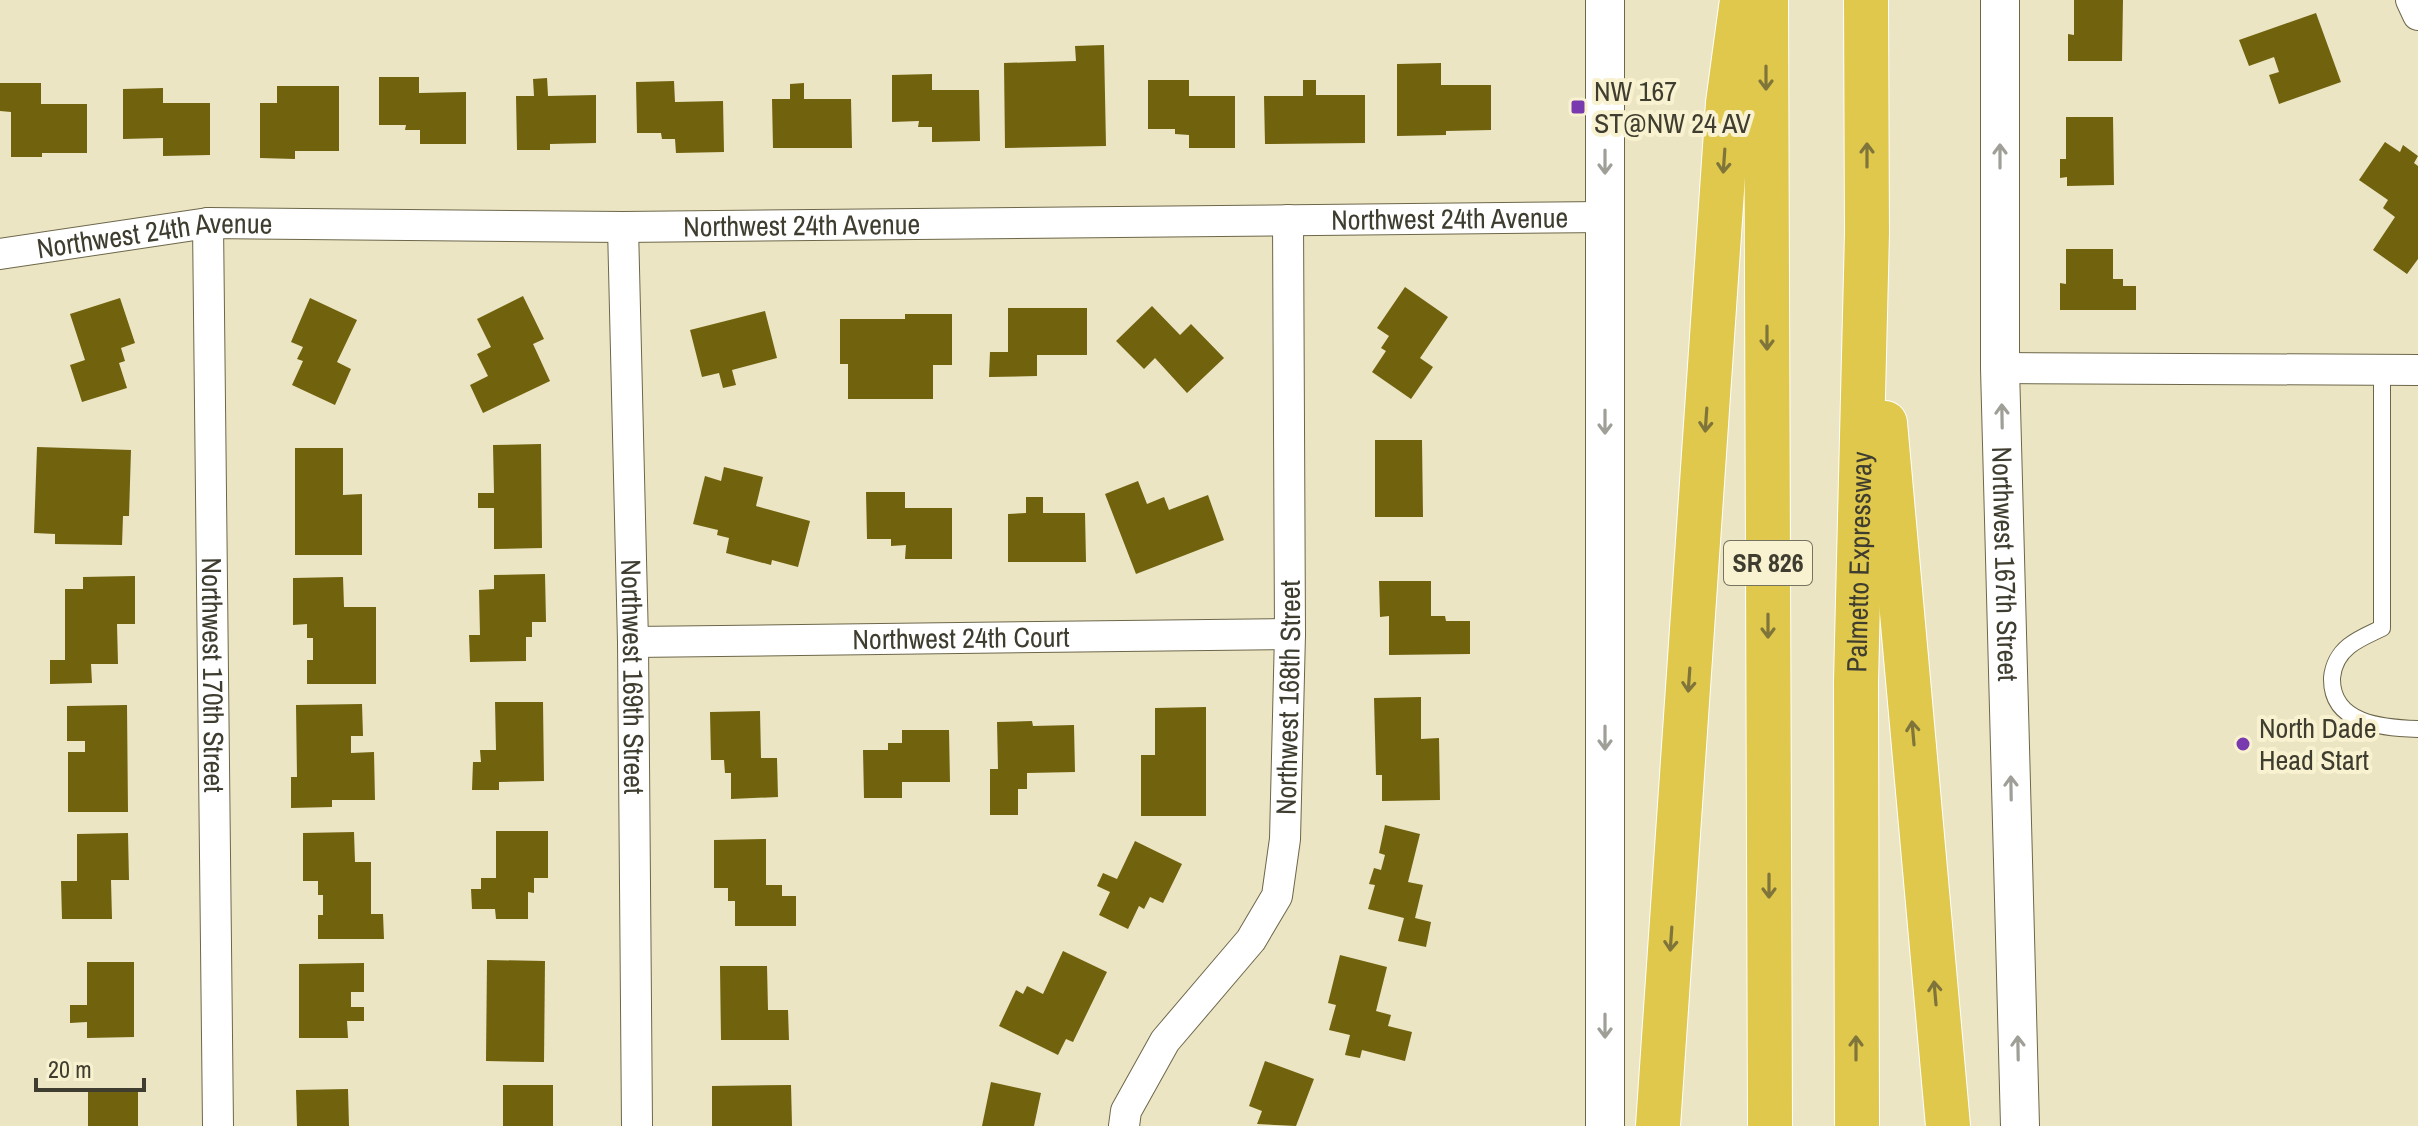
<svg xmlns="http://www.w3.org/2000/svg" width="2418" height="1126" font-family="'Archivo Narrow',sans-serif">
	<rect width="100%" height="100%" fill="#ebe5c4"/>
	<g fill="#71620d">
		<polygon points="2074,0 2123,0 2122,61 2068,61 2068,34 2074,35"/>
		<polygon points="2316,13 2341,82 2279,104 2269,75 2279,72 2274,57 2249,66 2239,40"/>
		<polygon points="1104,45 1106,146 1005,148 1004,63 1076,61 1075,46"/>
		<polygon points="1441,63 1441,85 1491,85 1491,130 1446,131 1446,135 1397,136 1397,64"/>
		<polygon points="932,74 932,90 979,90 980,141 932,142 932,127 918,127 919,121 892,122 892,75"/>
		<polygon points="379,77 419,77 419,93 466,92 466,144 420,144 420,130 405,130 406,125 379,125"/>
		<polygon points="547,78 548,96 596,95 596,143 550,144 550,150 517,150 516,96 534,96 533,79"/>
		<polygon points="1148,80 1189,80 1189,96 1235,96 1235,148 1189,148 1189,135 1175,134 1175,129 1148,129"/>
		<polygon points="1303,80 1316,80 1316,95 1365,95 1365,143 1265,144 1264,96 1303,96"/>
		<polygon points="674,81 675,102 723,101 724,152 676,153 675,139 662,139 661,133 637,133 636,82"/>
		<polygon points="0,83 41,83 41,104 87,104 87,153 42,153 42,157 11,157 11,112 0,111"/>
		<polygon points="804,83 804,99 851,99 852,148 773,148 772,99 790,99 790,84"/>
		<polygon points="277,86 339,86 339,151 295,151 295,159 260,158 260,103 277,103"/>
		<polygon points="163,88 163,103 210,103 210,155 163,156 163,138 123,139 123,89"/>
		<polygon points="2066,117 2113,117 2114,185 2067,186 2067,177 2060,178 2060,159 2066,159"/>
		<polygon points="2385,142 2400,152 2403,145 2418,156 2414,163 2418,166 2418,259 2407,274 2373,250 2395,217 2383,208 2388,200 2359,180"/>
		<polygon points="2066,249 2113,249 2113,279 2123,279 2123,286 2136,286 2136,310 2060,310 2060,283 2066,284"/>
		<polygon points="1405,287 1448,317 1420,358 1433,367 1411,399 1372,372 1386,351 1381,348 1389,336 1377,328"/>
		<polygon points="523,296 544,339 533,344 550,381 483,413 470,385 488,376 477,354 491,347 477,319"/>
		<polygon points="120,298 135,343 121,348 125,361 119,363 127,388 82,402 70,365 85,360 70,314"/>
		<polygon points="310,298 357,320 337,362 351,369 335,405 292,385 303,361 297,359 303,347 291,342"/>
		<polygon points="1152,306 1180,335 1191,324 1224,358 1187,393 1155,358 1144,369 1116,341"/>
		<polygon points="1008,308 1087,308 1087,355 1037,355 1037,376 989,377 990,352 1008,352"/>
		<polygon points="765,311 777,358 732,370 736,385 723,388 719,373 702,377 690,330"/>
		<polygon points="905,314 952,314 952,365 933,365 933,399 848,399 848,364 840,364 840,319 905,319"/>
		<polygon points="1375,440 1422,440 1423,517 1375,517"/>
		<polygon points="541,444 542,548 494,549 494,508 478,508 478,493 494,493 493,445"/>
		<polygon points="37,447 131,450 129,516 123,516 122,545 55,544 55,534 34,533"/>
		<polygon points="295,448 343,448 343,495 362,494 362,555 295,555"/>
		<polygon points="724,467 763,477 756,506 810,521 798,567 772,560 771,565 726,553 729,538 717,535 718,530 693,524 705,476 721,481"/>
		<polygon points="1138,481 1147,504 1164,497 1169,510 1208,495 1224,540 1136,574 1105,494"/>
		<polygon points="866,492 905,492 905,508 952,508 952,559 905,559 906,545 891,546 891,539 867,539"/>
		<polygon points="1026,497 1043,497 1043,513 1085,513 1086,562 1008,562 1008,514 1026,513"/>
		<polygon points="545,574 546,622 532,622 532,637 526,637 526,661 470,662 469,635 480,635 479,590 494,589 494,575"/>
		<polygon points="135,576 135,624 117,624 118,664 91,664 92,683 50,684 50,660 65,660 65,589 83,589 83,577"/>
		<polygon points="343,577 344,607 376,607 376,684 307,684 307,660 313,660 313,638 307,638 307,624 293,625 293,578"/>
		<polygon points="1379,581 1431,581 1431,616 1445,616 1446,621 1470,621 1470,654 1389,655 1389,616 1380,617"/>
		<polygon points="1421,697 1421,739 1439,738 1440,800 1382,801 1382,775 1376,775 1374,698"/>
		<polygon points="495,702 543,702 544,781 499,782 499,790 472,790 473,762 481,762 480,750 496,750"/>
		<polygon points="362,704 363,736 351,736 351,753 374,752 375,800 332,800 332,807 291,808 291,777 297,777 296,705"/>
		<polygon points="127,705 128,812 68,812 68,752 85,752 85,741 67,741 67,706"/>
		<polygon points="1206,707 1206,816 1141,816 1141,755 1155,755 1155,708"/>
		<polygon points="760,711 761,758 777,758 778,797 731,799 731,773 725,773 724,760 711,760 710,712"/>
		<polygon points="1032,721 1033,726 1074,725 1075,772 1027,773 1027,789 1018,789 1018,815 990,815 990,769 998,769 997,722"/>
		<polygon points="902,730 949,730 950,782 902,782 902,798 864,798 863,750 888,750 888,743 902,743"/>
		<polygon points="1385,825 1420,834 1408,882 1423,885 1415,918 1431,922 1426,947 1398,941 1404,918 1368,909 1375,885 1369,884 1374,868 1381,870 1385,855 1379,853"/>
		<polygon points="496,831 548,831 548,878 534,878 534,893 528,892 528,919 496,919 495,909 472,909 471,889 481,889 481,878 496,878"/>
		<polygon points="354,832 355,862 371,862 371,914 383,914 384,939 318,939 318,915 323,915 323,895 318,895 318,881 303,881 303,833"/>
		<polygon points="128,833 129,880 111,880 112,919 62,919 61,881 77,881 77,834"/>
		<polygon points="766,839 766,885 782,885 782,896 796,896 796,926 735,926 735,901 728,901 728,888 714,888 714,840"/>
		<polygon points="1135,841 1182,864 1163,903 1150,897 1144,909 1139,906 1128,929 1099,915 1110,892 1097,886 1103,873 1117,879"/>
		<polygon points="1063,951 1107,972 1073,1042 1066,1039 1058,1055 999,1026 1016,990 1023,994 1027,986 1043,994"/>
		<polygon points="1340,955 1387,967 1376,1011 1391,1015 1388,1026 1412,1032 1405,1061 1362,1050 1360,1058 1345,1055 1350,1035 1329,1030 1336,1005 1328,1003"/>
		<polygon points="487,960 545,961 544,1062 486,1061"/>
		<polygon points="87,962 134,962 134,1037 87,1038 87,1022 70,1023 70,1005 87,1005"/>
		<polygon points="364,963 364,992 351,992 351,1007 364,1007 364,1021 347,1021 348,1038 299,1038 299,964"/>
		<polygon points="720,966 767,966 768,1010 788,1010 789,1040 721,1040"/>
		<polygon points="1265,1061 1314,1079 1296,1126 1257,1124 1262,1111 1249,1106"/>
		<polygon points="991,1082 1041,1093 1034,1126 982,1126"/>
		<rect x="503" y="1085" width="50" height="41"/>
		<polygon points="791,1085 792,1126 712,1126 712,1086"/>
		<polygon points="348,1089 349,1126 297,1126 296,1090"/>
		<rect x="88" y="1090" width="50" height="36"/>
	</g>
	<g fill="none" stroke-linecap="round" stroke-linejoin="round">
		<g stroke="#6d674a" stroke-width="18">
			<path id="service" d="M2382,370V628C2372,633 2359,638 2349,646C2339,654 2333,666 2332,678C2331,724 2383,728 2418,729"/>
		</g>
		<g stroke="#6d674a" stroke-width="32">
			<g id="minor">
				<polyline points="2411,0 2418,15"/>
				<path id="s1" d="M208,223L218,1126"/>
				<path id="s2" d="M623,227L633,642L637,1126"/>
				<path id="s3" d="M0,254L208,223L623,227L1605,217"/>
				<polyline points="2000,368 2418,370"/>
				<path id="s4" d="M633,642L1290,634"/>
				<path id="s5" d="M1124,1126L1126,1111L1165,1041L1251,940L1277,896L1285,839L1290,634L1288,220"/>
			</g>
		</g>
		<g stroke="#6d674a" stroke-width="40">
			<g id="tertiary">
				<path id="s6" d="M2000,0V368L2020,1126"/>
				<polyline points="1605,1126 1605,0"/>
			</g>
		</g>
		<g stroke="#fff" stroke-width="46">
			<g id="motorway">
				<polyline points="1766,0 1770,1126"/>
				<polyline points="1885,423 1948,1126"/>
				<polyline points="1658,1126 1728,103 1742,0"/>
				<path id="s7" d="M1857,1126L1856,682L1867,233L1866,0"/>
			</g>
		</g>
		<use href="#service" stroke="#fff" stroke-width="16"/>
		<use href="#minor" stroke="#fff" stroke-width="30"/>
		<use href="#tertiary" stroke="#fff" stroke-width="38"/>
		<use href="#motorway" stroke="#e0c84c" stroke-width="44"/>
	</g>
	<defs><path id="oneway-shaft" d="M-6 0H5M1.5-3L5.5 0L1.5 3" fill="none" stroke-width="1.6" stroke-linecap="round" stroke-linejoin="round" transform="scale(2)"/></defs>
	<g stroke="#7f753b">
		<use href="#oneway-shaft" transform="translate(1766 78) rotate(90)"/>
		<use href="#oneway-shaft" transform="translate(1867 155) rotate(-90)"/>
		<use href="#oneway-shaft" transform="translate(1724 161) rotate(94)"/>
		<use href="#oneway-shaft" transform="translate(1767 338) rotate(90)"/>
		<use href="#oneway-shaft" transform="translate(1706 420) rotate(94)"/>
		<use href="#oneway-shaft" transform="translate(1768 626) rotate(90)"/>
		<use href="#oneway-shaft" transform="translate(1689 680) rotate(94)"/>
		<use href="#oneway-shaft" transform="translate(1913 733) rotate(-95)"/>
		<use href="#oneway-shaft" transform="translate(1769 886) rotate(90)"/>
		<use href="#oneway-shaft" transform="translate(1671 939) rotate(94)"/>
		<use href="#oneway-shaft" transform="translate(1935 993) rotate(-95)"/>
		<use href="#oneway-shaft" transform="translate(1856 1048) rotate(-90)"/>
	</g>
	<g stroke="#9f9e97">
		<use href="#oneway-shaft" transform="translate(2000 156) rotate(-90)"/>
		<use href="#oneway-shaft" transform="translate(1605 162) rotate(90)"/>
		<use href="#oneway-shaft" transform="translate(2002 416) rotate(-91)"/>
		<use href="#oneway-shaft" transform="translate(1605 422) rotate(90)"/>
		<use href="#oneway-shaft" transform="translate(1605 738) rotate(90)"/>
		<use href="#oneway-shaft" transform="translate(2011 788) rotate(-91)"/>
		<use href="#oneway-shaft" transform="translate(1605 1026) rotate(90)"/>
		<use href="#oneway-shaft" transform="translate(2018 1048) rotate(-91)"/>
	</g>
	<g fill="#7a3aaf" stroke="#f8f2d1" stroke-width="3">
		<rect x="1570" y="99" width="16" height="16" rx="4"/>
		<circle cx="2243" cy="744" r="8"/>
	</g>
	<g text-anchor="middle" stroke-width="8" stroke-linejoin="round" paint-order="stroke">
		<rect fill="#f8f2d1" stroke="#767360" stroke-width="2" x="1724" y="541" width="88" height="44" rx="6"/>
		<g font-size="26" font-weight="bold" fill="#3f3d2f">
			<text x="1768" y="572">SR 826</text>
		</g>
		<g font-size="28" fill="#3f3d2f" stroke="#f8f2d1" text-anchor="start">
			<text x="1594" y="101">NW 167<tspan x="1594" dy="32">ST@NW 24 AV</tspan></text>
			<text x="2259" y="738">North Dade<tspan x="2259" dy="32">Head Start</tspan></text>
		</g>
		<g font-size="28" fill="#3f3d2f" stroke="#f8f2d1">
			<text dy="10" stroke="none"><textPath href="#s3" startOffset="1452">Northwest 24th Avenue</textPath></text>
			<text dy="10" stroke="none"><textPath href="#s3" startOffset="804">Northwest 24th Avenue</textPath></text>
			<text dy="10" stroke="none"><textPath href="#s3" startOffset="156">Northwest 24th Avenue</textPath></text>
			<text dy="10" stroke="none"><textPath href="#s7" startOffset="564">Palmetto Expressway</textPath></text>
			<text dy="10" stroke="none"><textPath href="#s6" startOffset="564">Northwest 167th Street</textPath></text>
			<text dy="10" stroke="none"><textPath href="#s4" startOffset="328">Northwest 24th Court</textPath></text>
			<text dy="10" stroke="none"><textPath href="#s1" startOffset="452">Northwest 170th Street</textPath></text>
			<text dy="10" stroke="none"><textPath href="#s2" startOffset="450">Northwest 169th Street</textPath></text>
			<text dy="10" stroke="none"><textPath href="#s5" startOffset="478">Northwest 168th Street</textPath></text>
		</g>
	</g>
	<path d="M36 1078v12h108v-12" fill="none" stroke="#3f3d2f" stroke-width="4"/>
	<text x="48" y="1078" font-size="24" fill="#3f3d2f" stroke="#f8f2d1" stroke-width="6" paint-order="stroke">20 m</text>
</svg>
